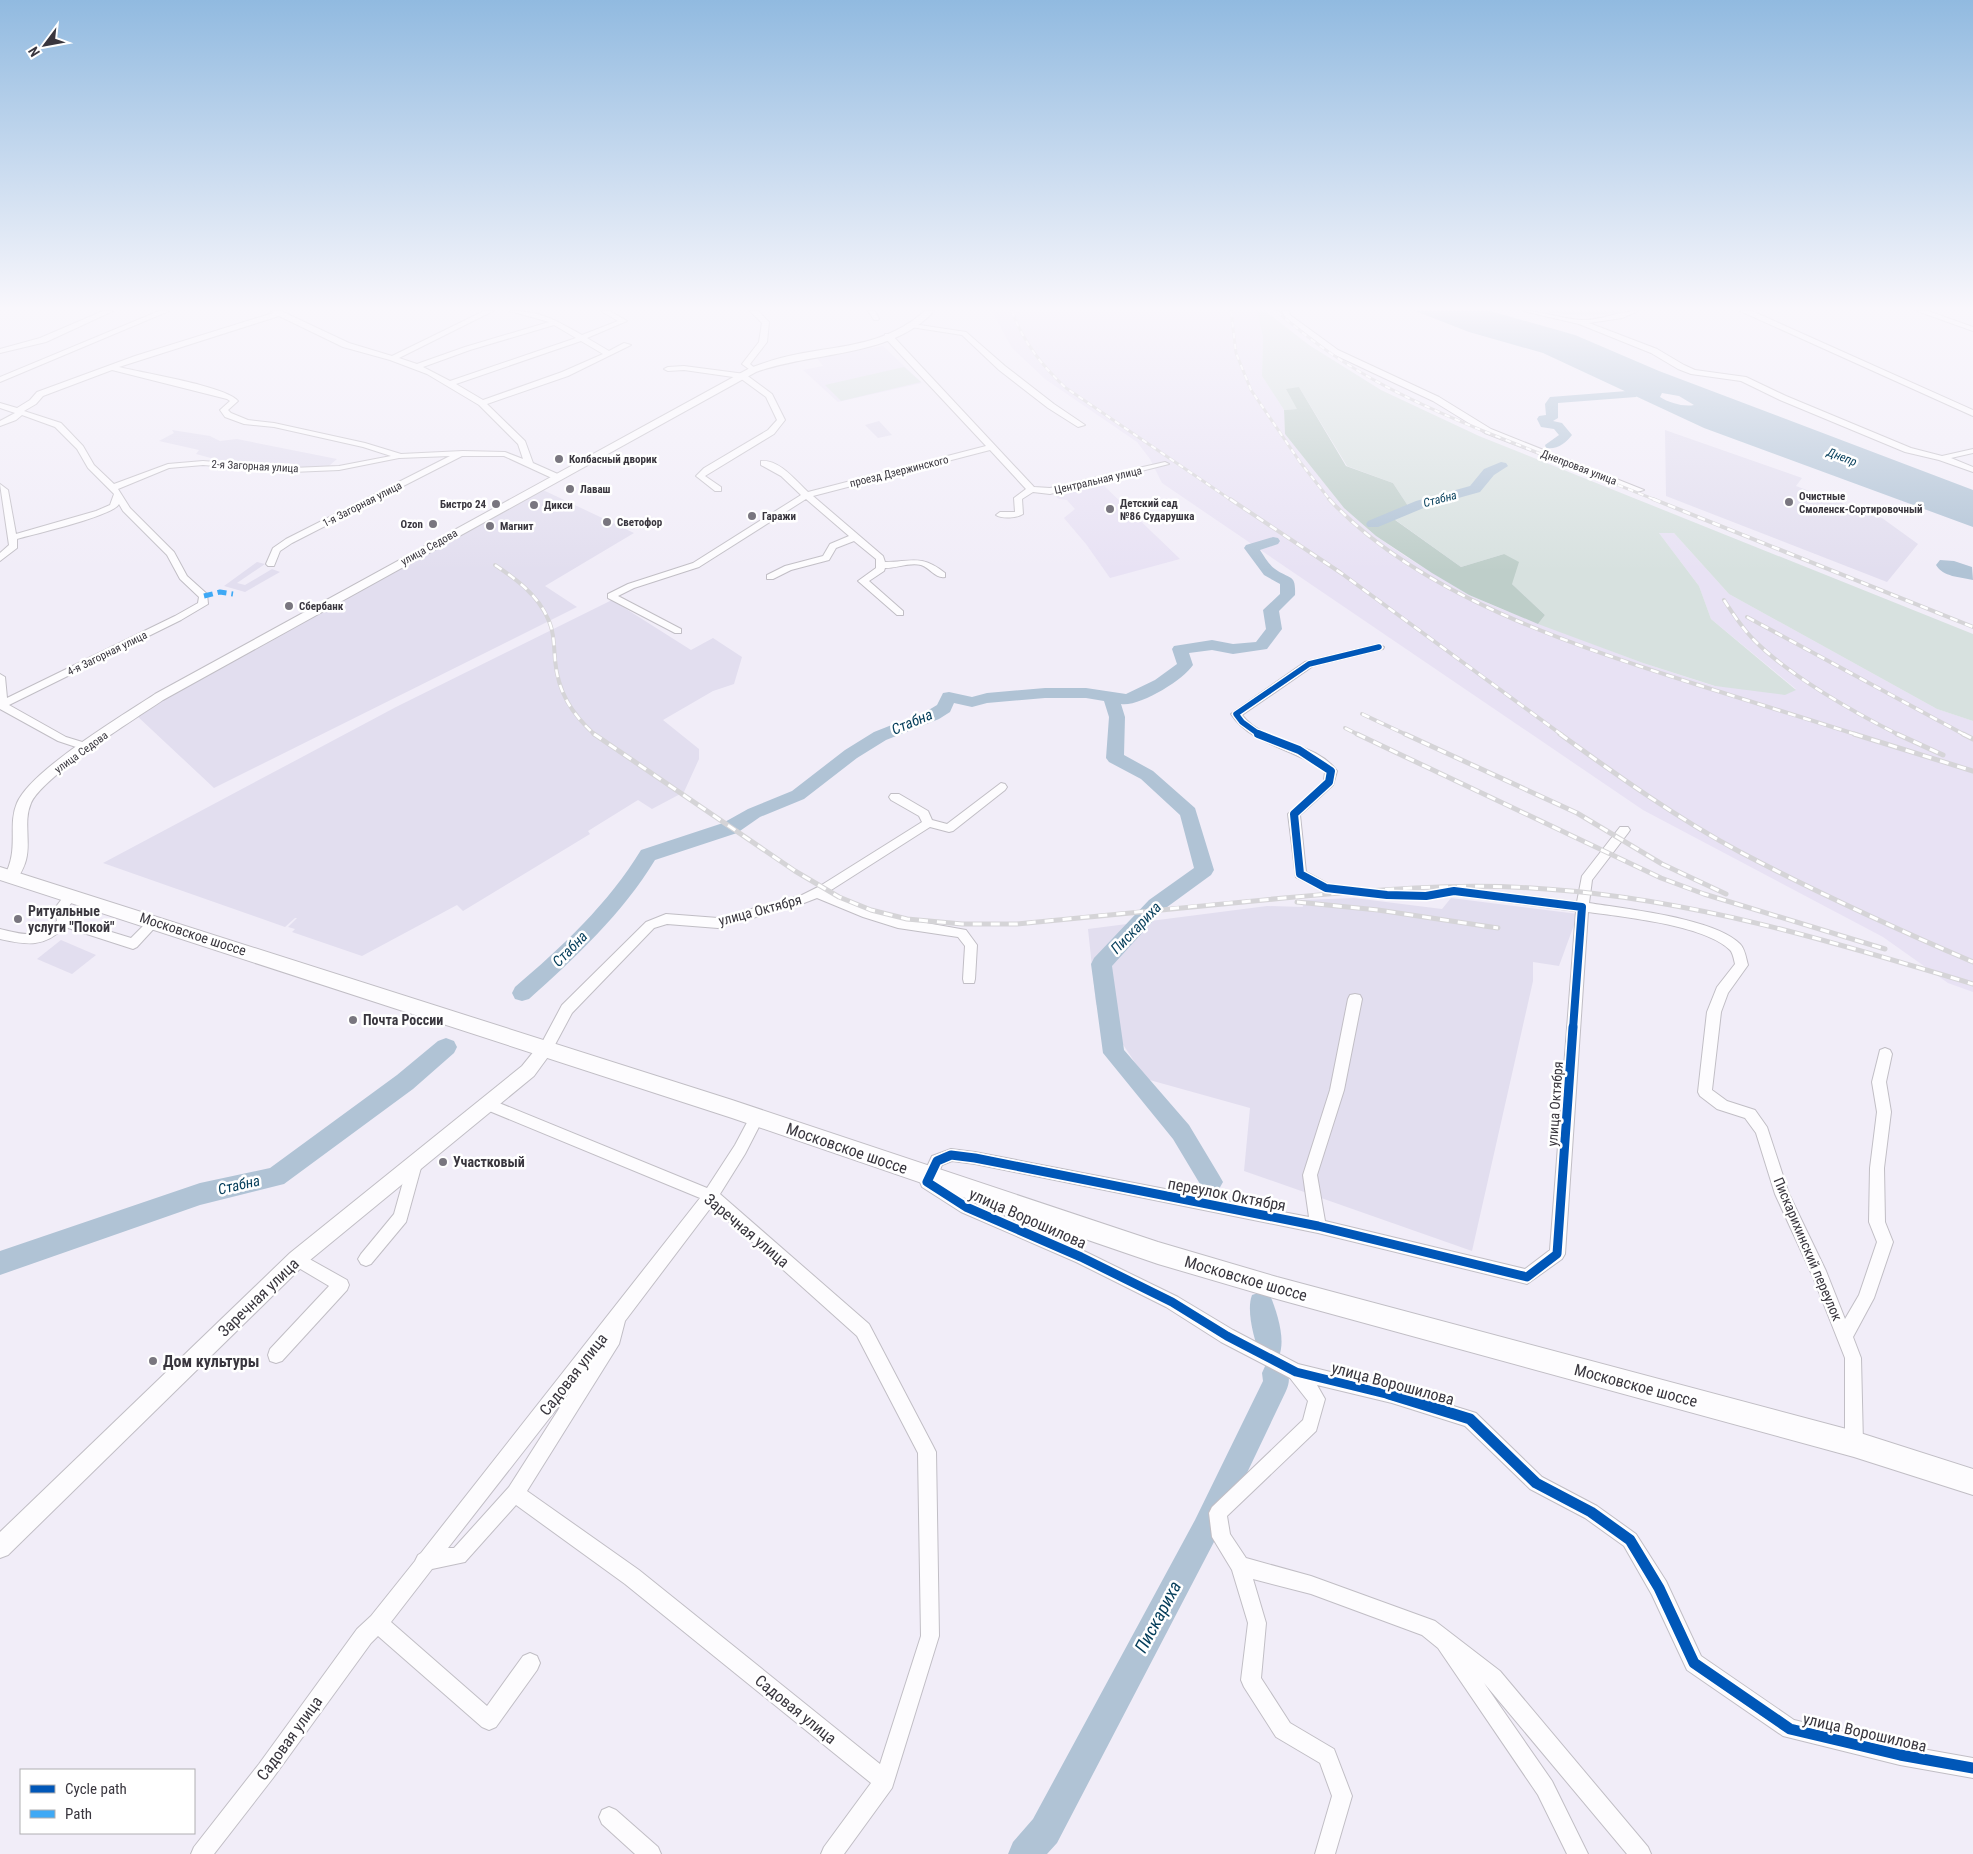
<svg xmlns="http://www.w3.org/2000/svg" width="1973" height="1854" font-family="'Roboto Condensed',sans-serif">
	<rect width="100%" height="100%" fill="#f1edf8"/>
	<g fill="#e2deef">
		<polygon points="879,421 892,435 878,438 865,425"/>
		<polygon points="172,430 210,436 220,441 237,439 337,459 323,471 276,471 218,460 196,454 199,450 159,441 174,433"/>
		<polygon points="1665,430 1802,478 1796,486 1882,518 1918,544 1887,582 1666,496"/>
		<polygon points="543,490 634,533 545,586 577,607 214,788 136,715"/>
		<polygon points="257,562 265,564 237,583 245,585 272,569 280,572 245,592 224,586"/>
		<polygon points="612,600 691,650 713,638 742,657 734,684 713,691 663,720 699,749 699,759 684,792 652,809 638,800 588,831 590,834 463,911 457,905 362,956 292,932 295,929 288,927 297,918 295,918 285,927 103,863 396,707"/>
		<polygon points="1354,898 1442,909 1451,898 1578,914 1559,966 1533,962 1533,981 1472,1251 1244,1171 1250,1108 1146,1079 1096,1004 1088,929 1267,906 1303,907 1302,900"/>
		<polygon points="61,940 96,955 72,974 37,959"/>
	</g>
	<g fill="#e8e2f4">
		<polygon points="992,311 1257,311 1263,337 1262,376 1284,410 1285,434 1344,508 1376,536 1405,556 1469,595 1499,608 1643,663 1714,686 1796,689 1711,619 1699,586 1659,533 1674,533 1729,594 1937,709 1973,721 1973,992 1948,983 1883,937 1643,810 1162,483 1150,459 1137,442 1045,379 1012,348"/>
		<polygon points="883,346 922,383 838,402 803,370 823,366 817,358"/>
		<polygon points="1102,484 1180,559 1110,578 1086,544 1064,518 1075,509 1067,500 1059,499 1054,495"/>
	</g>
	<g fill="#d7e1df">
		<polygon points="1257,311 1265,311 1309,345 1381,390 1479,436 1973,634 1973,721 1937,709 1729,594 1674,533 1659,533 1699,586 1711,619 1796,690 1785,695 1715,686 1643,663 1538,624 1545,615 1512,584 1504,554 1461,567 1390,516 1410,509 1393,483 1347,466 1299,387 1297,409 1284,410 1262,376 1263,337"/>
		<path d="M1543,311H1624C1596,318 1571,316 1543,311Z"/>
		<polygon points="904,367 921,382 841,401 825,385"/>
	</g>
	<polygon fill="#becec9" points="1299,387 1346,466 1393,483 1410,509 1391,517 1461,567 1504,554 1519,562 1512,584 1545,615 1538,624 1469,595 1432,573 1376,536 1344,508 1285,434 1284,410 1297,409 1286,389"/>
	<g fill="#b0c3d5" fill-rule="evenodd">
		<path d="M1415,311H1490L1575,335L1659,371L1973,490V527L1704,428L1543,353L1469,332ZM1662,393L1679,396L1694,405C1684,407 1669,403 1660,397Z"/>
		<path d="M1940,560L1954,561L1972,567L1973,580C1960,577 1943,577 1936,565Z"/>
	</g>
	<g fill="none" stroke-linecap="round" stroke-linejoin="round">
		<g fill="#b0c3d5" fill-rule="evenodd">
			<path d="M1646,377L1652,381L1641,387L1636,397L1558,403V418L1553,421L1562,423L1572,435C1566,443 1557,450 1546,448L1545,445L1559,435L1554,429L1541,427L1537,419L1539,416L1546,415L1545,404L1550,397L1627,391L1632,382Z"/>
			<polygon points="1501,462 1506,463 1508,466 1494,475 1480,492 1426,507 1378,527 1368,527 1366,524 1368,521 1416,501 1470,486 1484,469"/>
			<path d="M1273,537L1278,538L1280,541L1278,544L1260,550C1264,556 1269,565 1275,569C1290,580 1296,573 1295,595L1279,611L1282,629L1267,649L1233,654L1212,650L1189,653L1193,665C1183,680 1140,707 1121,704L1125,717L1124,755L1153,771L1195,808L1214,870L1211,875L1163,910L1112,966L1124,1050L1189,1125L1219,1175L1223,1182L1219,1189L1211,1192L1203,1189L1173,1139L1103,1053L1091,964L1094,958L1149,900L1194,868L1180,815L1141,779L1109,762L1106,758L1109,717L1104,701L1086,698H1045L987,703L972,707L954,703L950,712L939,719L886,740L857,758L804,799L760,817L737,833L655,860C623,913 575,958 529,999L522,1001L515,999L512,993L515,987C561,948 609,903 641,850L723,823L748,809L792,791L845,750L874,732L927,711L937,705L943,693L949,692L972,697L987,693L1045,688H1086L1126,694L1155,680L1177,664L1172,649L1174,646L1212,640L1233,644L1256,642L1266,629L1263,610L1280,594V584L1264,575L1244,548L1246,545Z"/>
			<polygon points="446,1038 454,1041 457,1047 454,1053 413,1089 284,1184 200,1205 0,1275 0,1251 200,1183 270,1168 397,1075 438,1041"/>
			<path d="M1261,1292L1270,1295C1277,1312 1286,1340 1279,1356L1270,1360L1261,1356C1254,1341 1246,1310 1252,1295Z"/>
			<path d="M1275,1360L1284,1364C1289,1374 1291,1380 1286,1391L1215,1540L1057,1843L1047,1854H1008L1013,1842L1033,1819L1195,1520L1263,1381L1262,1373L1266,1364Z"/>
		</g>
		<g stroke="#c1bec5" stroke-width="2">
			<g id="minor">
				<polygon points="103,311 113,311 46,342 0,353 0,349 40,338"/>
				<polygon points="159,311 169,311 0,382 0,377"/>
				<path d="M271,311H281L349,343L392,356L484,311H493L399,358L417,364L465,347L549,322L510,311C542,311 555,320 582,335L618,321L601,311H610L627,321L587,338L609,351L624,343L631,345L568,376L487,404L525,441L533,463L560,475V479H554L504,456H462L292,543L280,551L274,566H268L266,564L273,548L286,539L450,456L399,458L339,470L292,472L203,465L169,468L118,489L130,508L174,552L187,576L207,594L208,604L181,620L9,705L66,737L92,745L93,747L92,749L88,751L58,741L0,709V674L5,677L7,698L175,616L198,603L199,597L180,579L167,555L123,511L119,504C113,516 34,534 17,539V548L0,561V553L9,545L0,484L8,490L16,534L96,511L110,505L114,494L88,468L77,449L55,427L22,415L16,420L0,426V421L15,413L0,408V403L17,408L30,400L37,392L135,356L273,313ZM279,316L343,347L390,360L427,374L479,405L518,444L523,459L505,452L463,451L401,454L365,443L274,423L248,420L231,413L228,410L238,401C226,386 142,373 119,367ZM554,325L576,338L450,381L423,367L470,350ZM581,341L603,354L562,372L483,400L456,384ZM112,370L227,399L230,401L220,410L225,417L244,424L274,427L363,447L391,456L339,466L292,468L203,461L168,464L114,484L94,465L83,446L61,423L24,411L36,404L43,396Z"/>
				<polygon points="750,311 758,311 769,322 767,342 750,364 757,370 753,372 742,364 759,342 762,323"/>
				<polygon points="868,311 875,311 879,319 878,320 874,320"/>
				<polygon points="1282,311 1289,311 1290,315 1338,350 1439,397 1491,429 1644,490 1637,492 1485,433 1433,401 1333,354 1285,317"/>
				<path d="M1523,311C1543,311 1561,319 1581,320C1600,321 1619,311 1638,311L1622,318L1589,323L1657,349L1684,365L1695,370L1746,377L1786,396L1911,448L1942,456L1973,449V453L1951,458L1973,467V472L1939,460L1905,452L1780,400L1741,381L1691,374L1678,369L1651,353L1579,324Z"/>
				<polygon points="1917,311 1928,311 1973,327 1973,331"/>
				<polygon points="913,324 966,332 1005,366 1054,404 1085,425 1078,427 1048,408 999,370 962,335 911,327 909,326"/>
				<path d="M885,334H891L1034,487L1050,488L1165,462L1169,464L1050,494L1033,492L1022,499L1023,514C1017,518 1002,519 996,515L1000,512H1015L1014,498L1026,489L990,450L813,496L883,556L885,562C912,562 921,554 945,573V577C936,579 930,568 921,565C910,562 897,568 885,568L884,571L869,581L903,611V615H897L858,581L876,568V559L854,541L836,548L829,560L791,570L773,579H767V575L785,566L823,556L830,544L849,536L806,499L699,567L634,588L618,596L681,629V633H675L608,598V594L628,584L693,563L801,495L781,476L761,465V461C779,459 796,481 808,492L986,446L885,338Z"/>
				<polygon points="684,366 745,374 772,394 785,420 774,434 705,476 721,487 721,491 715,491 696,476 704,468 768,430 777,420 766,397 740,378 684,370 668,371 664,369 668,367"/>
				<path d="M1379,644L1384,647L1383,649L1313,666L1242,715C1265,745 1314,740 1337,771L1333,785L1300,815L1306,872L1328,884L1387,891L1426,892L1454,887L1577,902L1582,876L1620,827H1628L1630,830L1628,833L1592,880L1589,903C1625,909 1715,918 1740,944C1745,949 1746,958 1748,965L1728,993L1721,1012L1712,1090L1727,1101L1755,1110L1767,1127L1789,1194L1826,1271L1845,1319L1859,1295L1877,1242L1869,1222L1870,1168L1877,1112L1872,1082L1880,1050L1885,1048L1890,1050L1892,1054L1886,1082L1891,1112L1884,1168L1885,1222L1893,1242L1874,1298L1853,1337L1861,1358L1863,1444L1860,1450L1854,1453L1848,1450L1845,1444V1358L1813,1277L1775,1194L1756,1133L1745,1118L1717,1109L1700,1096L1698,1092L1707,1012L1717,987L1735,964C1734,960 1733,953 1730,950C1705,925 1623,917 1588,912L1565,1254L1562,1259L1527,1284L1318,1233L975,1164L952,1161L942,1165L936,1180L971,1202L1086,1252L1178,1297L1233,1330L1298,1364L1392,1387L1476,1413L1542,1477L1597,1506L1636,1534L1666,1581L1701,1656L1794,1720L1900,1745L1973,1758V1778L1900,1765L1783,1736L1687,1670L1652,1595L1624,1546L1585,1518L1530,1489L1465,1426L1392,1403L1317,1385L1325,1399L1316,1431L1227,1516L1230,1534L1246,1558L1311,1576L1435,1621L1500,1671L1648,1847L1651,1854H1627L1484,1683L1552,1781L1588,1854H1567L1538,1795L1438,1648L1422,1635L1311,1594L1253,1579L1266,1623L1261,1678L1290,1723L1334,1749L1352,1796L1335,1854H1315L1332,1796L1320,1763L1276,1737L1244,1687L1241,1680L1248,1623L1232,1570L1212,1537L1209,1513L1212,1507L1303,1420L1308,1401L1290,1378L1221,1342L1166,1307L1076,1262L961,1212L922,1187L920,1182L932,1156L951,1149L975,1152L1309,1217L1303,1175L1330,1090L1348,999L1350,995L1355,994L1360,995L1362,999L1344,1090L1317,1175L1325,1221L1525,1269L1550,1250L1576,911L1454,895L1426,900L1387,899L1326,892L1296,877L1288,814L1324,781L1325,772C1296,748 1252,746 1231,714L1305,662Z"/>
				<polygon points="1001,783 1005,784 1007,787 1005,790 953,831 949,832 930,827 828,892 871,911 898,918 966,930 977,945 975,979 974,983 964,983 963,979 965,946 958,937 898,928 863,917 817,898 804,903 718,928 667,924 654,928 572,1013 550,1054 545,1056 540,1054 538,1050 562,1005 646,922 666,914 718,918 800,896 820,886 922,822 919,816 891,800 889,797 891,794 899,794 928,811 932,820 947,824"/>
				<path d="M71,891L77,895L67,909L69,919L131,938L150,919H158L160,922L137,947L133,949L65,927C43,948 28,945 0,939V929C25,935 36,939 57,921L55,908L67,892Z"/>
				<path d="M487,1098L707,1188L735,1145L752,1113L757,1111L762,1113L764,1117L745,1154L720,1194L869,1324L933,1446L936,1452L939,1636L892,1788L844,1854H821L824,1847L871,1783L625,1584L516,1505L465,1562L432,1569L391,1622L487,1706L523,1656L530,1653L537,1656L540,1663L537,1670L496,1727L489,1730L482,1727L378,1636L371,1643L273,1778L214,1854H191L194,1847L259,1764L357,1629L371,1616L415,1561L418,1555L421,1553L700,1198L482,1108L480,1104L482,1100ZM712,1206L857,1336L918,1453L921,1636L880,1764L639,1570L527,1491L619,1344L625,1321ZM569,1393L509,1487L454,1548H448Z"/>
				<polygon points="415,1158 420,1159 422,1164 406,1222 371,1264 366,1266 361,1264 358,1259 361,1254 394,1214 408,1164 410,1159"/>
				<polygon points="297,1252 347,1280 349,1285 347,1290 282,1361 276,1363 270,1361 268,1355 270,1349 329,1286 292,1264 289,1259 292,1254"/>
				<polygon points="609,1807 616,1810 658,1847 661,1854 635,1854 602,1824 599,1817 602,1810"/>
			</g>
		</g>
		<g stroke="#c1bec5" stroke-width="2">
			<g id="tertiary">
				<path d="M925,311H934C891,358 814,351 756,372L163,700C135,719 43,776 31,803C23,821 31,842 26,860C24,868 20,874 16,881L11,882L6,881L4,877C20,848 7,827 17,803C31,770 122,716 155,694L750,368C766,362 781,357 798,354C845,345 886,345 925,311Z"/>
				<polygon points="1740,311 1752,311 1973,410 1973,416"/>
				<polygon points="545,1043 551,1045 553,1050 534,1076 304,1265 8,1555 0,1558 0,1532 290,1253 522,1066 539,1045"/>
			</g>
		</g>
		<g stroke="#c1bec5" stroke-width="2">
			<polygon id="primary" points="0,867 732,1100 1158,1242 1277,1277 1854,1431 1973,1469 1973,1495 1854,1457 1277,1299 1158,1264 732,1118 0,880"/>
		</g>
		<use href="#minor" fill="#fdfcfe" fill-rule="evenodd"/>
		<use href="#tertiary" fill="#fdfcfe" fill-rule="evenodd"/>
		<use href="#primary" fill="#fdfcfe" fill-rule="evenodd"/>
		<g stroke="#d5d4d7" stroke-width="3">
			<g id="rail-far2">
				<path d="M1012,311C1023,342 1042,366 1066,388L1231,500"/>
				<polyline points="1231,311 1236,353 1251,390 1300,462 1330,500"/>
				<path d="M1277,311C1344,373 1427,409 1511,442C1559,461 1607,481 1656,500"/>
			</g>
		</g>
		<g stroke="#d5d4d7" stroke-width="4">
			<g id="rail-far1">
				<polyline points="1230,499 1341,573 1562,735"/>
				<path d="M1329,499C1418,595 1572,645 1695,684C1749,701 1803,718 1858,735"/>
				<polyline points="1653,499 1973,627"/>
				<path d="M495,565C516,579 538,595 548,619C554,631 554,646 555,660C558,692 571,713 595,735"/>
				<path d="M1724,600C1733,614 1742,628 1754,640C1788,675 1855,713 1899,735"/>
				<polyline points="1747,617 1965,735"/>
				<polyline points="1362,714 1407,735"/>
				<polyline points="1345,728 1359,735"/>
			</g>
		</g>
		<g stroke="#d5d4d7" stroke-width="5">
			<g id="rail">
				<path d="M594,734L795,871L839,897L871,910L907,919L962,924H1017C1106,915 1195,906 1284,898C1371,890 1459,882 1546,889C1692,899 1834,942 1973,984"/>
				<polyline points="1357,734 1661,878 1704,894 1885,949"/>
				<polyline points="1405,734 1577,813 1662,864 1726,894"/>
				<path d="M1560,734C1618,776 1677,818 1740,852C1816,892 1894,928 1973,962"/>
				<polyline points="1854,734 1973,771"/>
				<polyline points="1897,734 1943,755"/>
				<polyline points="1963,734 1973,739"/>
				<polyline points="1297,902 1378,910 1498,928"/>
			</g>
		</g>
		<use href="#rail-far2" stroke="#fff" stroke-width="2" stroke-dasharray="5.5" stroke-linecap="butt"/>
		<use href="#rail-far1" stroke="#fff" stroke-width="2.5" stroke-dasharray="8" stroke-linecap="butt"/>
		<use href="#rail" stroke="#fff" stroke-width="3" stroke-dasharray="9" stroke-linecap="butt"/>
		<polyline stroke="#3fa9f5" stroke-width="5" stroke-dasharray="9 5" stroke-linecap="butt" points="204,596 220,592 233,594"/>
		<g stroke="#fff" stroke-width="8">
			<polyline id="cycleway-far3" points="1260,735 1242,722 1236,714 1309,664 1379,647"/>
		</g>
		<g stroke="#fff" stroke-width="11">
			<polyline id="cycleway-far2" points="1258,734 1299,750 1331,771 1329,782 1294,814 1300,874 1326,888 1387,895 1426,896 1454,891 1582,907 1573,1029"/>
		</g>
		<g stroke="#fff" stroke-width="12">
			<polyline id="cycleway-far1" points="1394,1396 1296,1372 1227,1336 1172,1302 1081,1257 966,1207 927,1182 937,1161 951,1155 975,1158 1318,1226 1527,1277 1557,1254 1573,1027"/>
		</g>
		<g stroke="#fff" stroke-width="14">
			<polyline id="cycleway" points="1389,1394 1470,1419 1536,1483 1591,1512 1630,1540 1659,1588 1694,1663 1790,1729 1900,1755 1973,1768"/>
		</g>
		<use href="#cycleway-far3" stroke="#0057b8" stroke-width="5.5"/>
		<use href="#cycleway-far2" stroke="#0057b8" stroke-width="8"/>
		<use href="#cycleway-far1" stroke="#0057b8" stroke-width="9"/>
		<use href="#cycleway" stroke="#0057b8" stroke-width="11"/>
	</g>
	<linearGradient id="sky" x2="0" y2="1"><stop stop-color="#91bae0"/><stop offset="0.54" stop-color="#f9f7fc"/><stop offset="1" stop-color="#f9f7fc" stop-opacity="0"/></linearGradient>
	<rect width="1973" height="571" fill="url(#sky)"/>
	<g fill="#79767f" stroke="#fff" stroke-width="2">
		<circle cx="559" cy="459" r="5"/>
		<circle cx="570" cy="489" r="5"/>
		<circle cx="1789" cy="502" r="5"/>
		<circle cx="496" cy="504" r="5"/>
		<circle cx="534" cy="505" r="5"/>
		<circle cx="1110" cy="509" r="5"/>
		<circle cx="752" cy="516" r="5"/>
		<circle cx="607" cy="522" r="5"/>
		<circle cx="433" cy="524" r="5"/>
		<circle cx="490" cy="526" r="5"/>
		<circle cx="289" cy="606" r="5"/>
		<circle cx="18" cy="919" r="5"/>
		<circle cx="353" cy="1020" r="5"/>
		<circle cx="443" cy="1162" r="5"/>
		<circle cx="153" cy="1361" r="5"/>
	</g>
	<g text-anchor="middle" stroke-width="5" stroke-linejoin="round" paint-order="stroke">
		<g font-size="11" font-weight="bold" fill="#39363e" stroke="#fff" text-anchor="start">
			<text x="569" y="463">Колбасный дворик</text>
			<text x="580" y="493">Лаваш</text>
			<text x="1799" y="500">Очистные<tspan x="1799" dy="13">Смоленск-Сортировочный</tspan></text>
			<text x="1120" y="507">Детский сад<tspan x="1120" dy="13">№86 Сударушка</tspan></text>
			<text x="486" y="508" text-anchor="end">Бистро 24</text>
			<text x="544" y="509">Дикси</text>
			<text x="762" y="520">Гаражи</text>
			<text x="617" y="526">Светофор</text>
			<text x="423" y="528" text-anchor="end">Ozon</text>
			<text x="500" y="530">Магнит</text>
			<text x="299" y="610">Сбербанк</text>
		</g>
		<g font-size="11" fill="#39363e" stroke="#fff">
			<text transform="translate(255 466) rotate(3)" y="4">2-я Загорная улица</text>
			<text transform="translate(1579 467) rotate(21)" y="4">Днепровая улица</text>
			<text transform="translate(899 471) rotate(-14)" y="4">проезд Дзержинского</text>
			<text transform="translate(1098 480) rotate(-13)" y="4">Центральная улица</text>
			<text transform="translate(362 504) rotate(-27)" y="4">1-я Загорная улица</text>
			<text transform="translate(429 547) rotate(-29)" y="4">улица Седова</text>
			<text transform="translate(107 653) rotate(-26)" y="4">4-я Загорная улица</text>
			<text transform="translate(81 752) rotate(-36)" y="4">улица Седова</text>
		</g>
		<g font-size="12" font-style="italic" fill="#043d5a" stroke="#fff">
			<text transform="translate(1842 457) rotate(21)" y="4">Днепр</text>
			<text transform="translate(1440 499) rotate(-15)" y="4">Стабна</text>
		</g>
		<g font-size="14" fill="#39363e" stroke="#fff">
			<text transform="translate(760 910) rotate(-15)" y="5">улица Октября</text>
			<text transform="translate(193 934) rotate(18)" y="5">Московское шоссе</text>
			<text transform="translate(1555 1104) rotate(-86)" y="5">улица Октября</text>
			<text transform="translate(1808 1249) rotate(67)" y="5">Пискарихинский переулок</text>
		</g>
		<g font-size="14" font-weight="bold" fill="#39363e" stroke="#fff" text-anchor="start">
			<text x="28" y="916">Ритуальные<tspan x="28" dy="16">услуги "Покой"</tspan></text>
			<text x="363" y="1025">Почта России</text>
			<text x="453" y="1167">Участковый</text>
		</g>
		<g font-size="15" font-style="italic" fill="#043d5a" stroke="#fff">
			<text transform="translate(912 722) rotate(-23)" y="5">Стабна</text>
			<text transform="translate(1136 928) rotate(-46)" y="5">Пискариха</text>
			<text transform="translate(570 949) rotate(-46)" y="5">Стабна</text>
			<text transform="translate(239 1185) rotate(-13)" y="5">Стабна</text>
		</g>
		<g font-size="16" fill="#39363e" stroke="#fff">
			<text transform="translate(847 1148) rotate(19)" y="6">Московское шоссе</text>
			<text transform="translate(1227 1194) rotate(11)" y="6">переулок Октября</text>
			<text transform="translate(1028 1218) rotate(24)" y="6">улица Ворошилова</text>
			<text transform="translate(747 1230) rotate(40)" y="6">Заречная улица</text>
			<text transform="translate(1246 1278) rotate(16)" y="6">Московское шоссе</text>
			<text transform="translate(258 1297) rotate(-44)" y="6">Заречная улица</text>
			<text transform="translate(573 1374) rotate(-52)" y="6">Садовая улица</text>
			<text transform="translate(1393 1383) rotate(15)" y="6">улица Ворошилова</text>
			<text transform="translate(1636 1385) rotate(15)" y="6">Московское шоссе</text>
			<text transform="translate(796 1709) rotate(39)" y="6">Садовая улица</text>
			<text transform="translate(1865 1732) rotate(13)" y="6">улица Ворошилова</text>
			<text transform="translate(289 1738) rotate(-54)" y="6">Садовая улица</text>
		</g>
		<g font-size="16" font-weight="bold" fill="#39363e" stroke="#fff" text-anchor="start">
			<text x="163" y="1367">Дом культуры</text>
		</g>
		<g font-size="18" font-style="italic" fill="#043d5a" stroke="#fff">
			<text transform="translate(1158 1617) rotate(-62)" y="6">Пискариха</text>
		</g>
	</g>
	<rect x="20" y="1769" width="175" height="65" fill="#ffffff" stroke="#b0afb2"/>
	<rect x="30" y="1785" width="25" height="8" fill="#0057b8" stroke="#b0afb2"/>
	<text x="65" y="1794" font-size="15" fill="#39363e">Cycle path</text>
	<rect x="30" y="1810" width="25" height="8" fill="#3fa9f5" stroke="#b0afb2"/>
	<text x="65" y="1819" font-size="15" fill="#39363e">Path</text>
	<g transform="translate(45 45) rotate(238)" stroke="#ffffff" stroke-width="4" paint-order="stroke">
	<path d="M0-4L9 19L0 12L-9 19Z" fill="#39363e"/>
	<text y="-8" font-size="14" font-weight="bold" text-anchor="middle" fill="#39363e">N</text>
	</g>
</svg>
